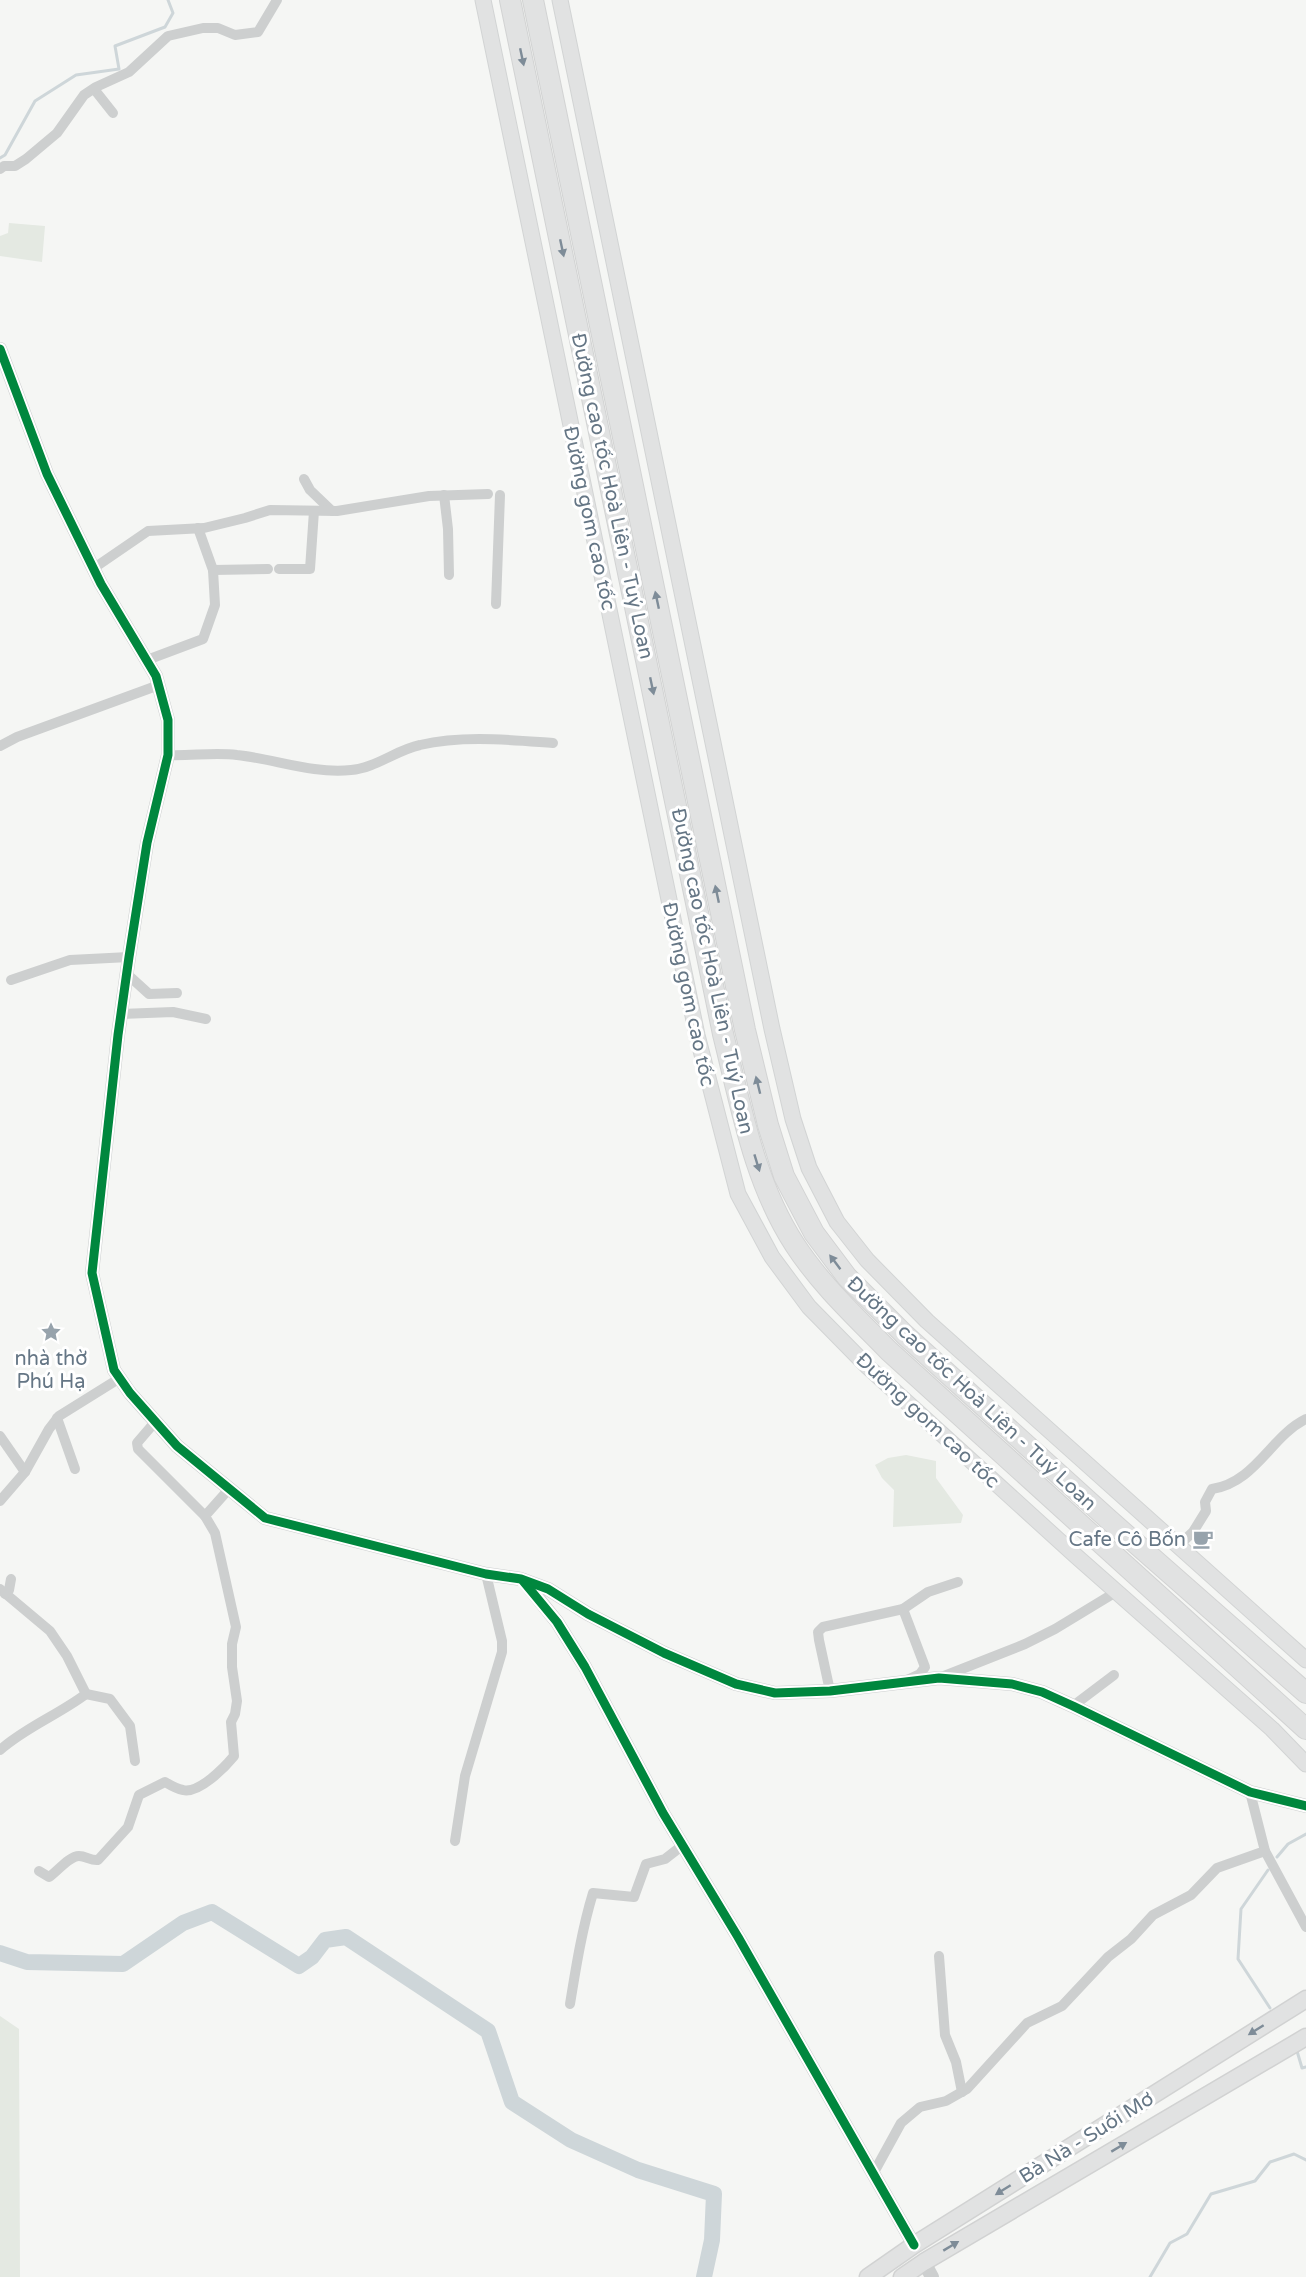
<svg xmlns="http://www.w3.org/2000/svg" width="1306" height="2277" font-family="'Varela Round',sans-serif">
	<rect width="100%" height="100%" fill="#f5f6f4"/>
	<g fill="#e4e9e2">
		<polygon points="9,223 45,226 42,262 0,256 0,236 8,233"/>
		<polygon points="906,1455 936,1461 936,1478 963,1515 961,1523 893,1527 894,1490 882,1478 875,1465 888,1458"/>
		<polygon points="0,2016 19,2029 20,2277 0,2277"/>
	</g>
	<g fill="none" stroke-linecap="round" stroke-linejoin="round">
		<g stroke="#ced6d9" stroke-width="3">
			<polyline points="0,158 5,155 35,101 76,75 119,69 115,46 165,27 173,13 168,0"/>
			<polyline points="1277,1857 1288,1844 1306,1834"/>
			<polyline points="1268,1870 1241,1909 1238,1959 1270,2008"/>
			<polyline points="1297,2051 1302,2068 1306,2067"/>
			<polyline points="1150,2277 1170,2243 1187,2234 1211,2194 1255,2181 1270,2162 1294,2154 1306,2160"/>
		</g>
		<polyline stroke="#ced6d9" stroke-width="16" points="0,1953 27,1962 123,1964 183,1923 212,1912 299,1966 312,1957 325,1940 346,1937 488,2031 512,2102 571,2140 638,2170 714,2194 712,2240 704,2277"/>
		<g stroke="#d2d4d4" stroke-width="17">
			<g id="secondary">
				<polyline points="483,0 697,1035 738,1194 772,1257 809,1307 868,1367 1076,1556 1272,1729 1306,1764"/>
				<polyline points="560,0 772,1029 793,1119 809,1168 837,1222 867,1260 927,1321 1306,1660"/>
			</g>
		</g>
		<g stroke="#d1d2d2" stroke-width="19">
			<g id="primary">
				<polyline points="868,2277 914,2245 1306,1999"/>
				<polyline points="902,2277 924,2262 1306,2037"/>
			</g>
		</g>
		<g stroke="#d2d3d3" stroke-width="22">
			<g id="motorway">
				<path d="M510,0L723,1034C741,1106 754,1182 795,1245C821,1285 856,1317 889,1351L1306,1729"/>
				<polyline points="533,0 745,1030 768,1125 784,1176 814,1233 847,1277 905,1335 1107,1518 1306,1693"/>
			</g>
		</g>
		<g stroke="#cdcfcf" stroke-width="10">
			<polyline points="94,89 113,113"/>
			<polyline points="0,169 4,166 15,166 26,159 57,133 84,95 96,87 129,72 168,36 203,28 218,28 235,35 258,32 277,0"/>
			<polyline points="304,479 310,490 332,511"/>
			<polyline points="444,495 448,529 449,575"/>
			<polyline points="198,528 213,570 268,569"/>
			<polyline points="94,568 148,531 204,528 245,518 270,510 337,511 429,496 488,494"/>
			<polyline points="279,569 310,569 314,511"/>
			<polyline points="496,604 500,495"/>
			<polyline points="147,660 203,639 215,605 213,570"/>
			<polyline points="0,746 17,737 159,685"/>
			<path d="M168,755C191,756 215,752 237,755C275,759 312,774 351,770C376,768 396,750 420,745C463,735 510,740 553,743"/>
			<polyline points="127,974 149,994 177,993"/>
			<polyline points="11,980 70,960 129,957"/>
			<polyline points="121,1014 173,1012 206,1019"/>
			<polyline points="57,1418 75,1469"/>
			<polyline points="155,1422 137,1443 138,1449 205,1516"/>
			<polyline points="0,1436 25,1472"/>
			<polyline points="0,1501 25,1472 49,1429 59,1416 120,1378"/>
			<path d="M1178,1546L1193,1532L1206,1511L1205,1502L1212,1489C1256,1482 1271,1436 1306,1419"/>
			<path d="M0,1589L50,1631L67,1656L86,1694C58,1715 26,1727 0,1750"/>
			<polyline points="5,1594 9,1590 11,1579"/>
			<polyline points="903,1609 925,1667 920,1674 907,1680"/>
			<polyline points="939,1678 1025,1644 1055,1629 1116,1592"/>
			<polyline points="830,1691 819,1640 818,1632 823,1627 903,1609 928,1592 958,1582"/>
			<polyline points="86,1694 110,1699 130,1726 135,1761"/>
			<polyline points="1073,1706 1114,1675"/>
			<polyline points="455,1841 465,1776 502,1652 502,1641 486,1574"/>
			<polyline points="1265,1851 1306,1927"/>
			<path d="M39,1871L49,1877C57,1872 69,1856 79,1856C86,1856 91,1861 98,1860L128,1827L139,1795L165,1782C170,1785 177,1789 183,1790C199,1794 225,1767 234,1756L231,1722L235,1714L237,1701L232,1667V1644L236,1627L215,1533L205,1516L229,1489"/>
			<polyline points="939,1956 945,2035 956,2062 962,2092"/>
			<path d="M570,2004C576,1967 582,1929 593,1893L634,1897L646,1864L665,1859L683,1845"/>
			<polyline points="873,2174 901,2123 920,2107 946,2101 967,2089 1027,2023 1062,2006 1108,1957 1131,1939 1153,1915 1191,1895 1217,1868 1265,1851 1250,1792"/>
		</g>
		<g stroke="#cdcfcf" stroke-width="14">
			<polyline points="0,349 47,474 101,584 156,676 168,720 168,755 147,843 129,957 118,1035 92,1273 114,1370 130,1393 177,1446 265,1518 486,1574 521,1579 548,1589 588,1614 664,1653 736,1684 775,1693 830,1691 939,1678 1012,1684 1042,1692 1073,1706 1250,1792 1306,1806"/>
			<polyline points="523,1580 557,1622 585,1667 663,1813 738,1937 914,2245"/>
			<polyline points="924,2262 932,2277"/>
		</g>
		<use href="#secondary" stroke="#e1e2e2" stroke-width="15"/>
		<use href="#primary" stroke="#e1e2e2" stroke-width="16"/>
		<use href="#motorway" stroke="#e1e2e2" stroke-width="20"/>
		<g stroke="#fff" stroke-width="13">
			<g id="cycleway">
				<polyline points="0,349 47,474 101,584 156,676 168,720 168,755 147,843 129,957 118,1035 92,1273 114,1370 130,1393 177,1446 265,1518 486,1574 521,1579 548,1589 588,1614 664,1653 736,1684 775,1693 830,1691 939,1678 1012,1684 1042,1692 1073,1706 1250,1792 1306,1806"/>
				<polyline points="523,1581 557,1622 585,1667 663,1813 738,1937 914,2245"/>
			</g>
		</g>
		<use href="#cycleway" stroke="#00873e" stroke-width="9"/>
	</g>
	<defs><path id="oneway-solid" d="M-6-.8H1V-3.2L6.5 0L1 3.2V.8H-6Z" transform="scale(1.5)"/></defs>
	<g fill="#7e8c98">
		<use href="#oneway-solid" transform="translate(522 57) rotate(78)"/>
		<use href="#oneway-solid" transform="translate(562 248) rotate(78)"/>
		<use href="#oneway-solid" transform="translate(657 600) rotate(-102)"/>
		<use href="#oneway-solid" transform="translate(652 686) rotate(78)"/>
		<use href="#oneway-solid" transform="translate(717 894) rotate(-102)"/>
		<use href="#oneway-solid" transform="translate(758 1085) rotate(-104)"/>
		<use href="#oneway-solid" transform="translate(757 1163) rotate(73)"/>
		<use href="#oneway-solid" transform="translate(835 1262) rotate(-127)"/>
		<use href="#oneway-solid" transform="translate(1256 2030) rotate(148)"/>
		<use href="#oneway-solid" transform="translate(1119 2147) rotate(-31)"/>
		<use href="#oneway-solid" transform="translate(1003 2190) rotate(148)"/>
		<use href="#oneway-solid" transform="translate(951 2246) rotate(-31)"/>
	</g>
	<defs>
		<g id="sight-bare" transform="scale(1.62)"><path d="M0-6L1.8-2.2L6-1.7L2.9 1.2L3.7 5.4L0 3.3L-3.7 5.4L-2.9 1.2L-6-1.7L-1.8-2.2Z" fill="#97a3ac" stroke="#fff" stroke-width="2.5" paint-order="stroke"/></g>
		<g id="cafe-bare" transform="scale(1.62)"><path d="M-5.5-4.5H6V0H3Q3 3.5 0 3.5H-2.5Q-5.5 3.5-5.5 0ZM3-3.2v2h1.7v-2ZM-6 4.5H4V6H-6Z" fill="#97a3ac" stroke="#fff" stroke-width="2.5" paint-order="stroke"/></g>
	</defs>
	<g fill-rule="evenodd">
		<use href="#sight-bare" x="51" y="1332"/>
		<use href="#cafe-bare" x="1203" y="1539"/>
	</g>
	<g text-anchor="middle" stroke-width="6" stroke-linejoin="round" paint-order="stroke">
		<g font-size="20" fill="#657685" stroke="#fff">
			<text transform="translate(613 496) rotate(78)" y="7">Đường cao tốc Hoà Liên - Tuý Loan</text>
			<text transform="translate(590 518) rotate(78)" y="7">Đường gom cao tốc</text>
			<text transform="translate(713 971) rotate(78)" y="7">Đường cao tốc Hoà Liên - Tuý Loan</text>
			<text transform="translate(689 994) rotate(78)" y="7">Đường gom cao tốc</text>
			<text transform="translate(972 1393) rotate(43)" y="7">Đường cao tốc Hoà Liên - Tuý Loan</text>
			<text transform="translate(928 1420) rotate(43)" y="7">Đường gom cao tốc</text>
			<text transform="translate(1086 2137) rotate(-32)" y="7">Bà Nà - Suối Mơ</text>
		</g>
		<g font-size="20" fill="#657685" stroke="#fff">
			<text x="51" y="1365">nhà thờ<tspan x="51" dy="23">Phú Hạ</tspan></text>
			<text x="1186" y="1546" text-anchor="end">Cafe Cô Bốn</text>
		</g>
	</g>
</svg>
